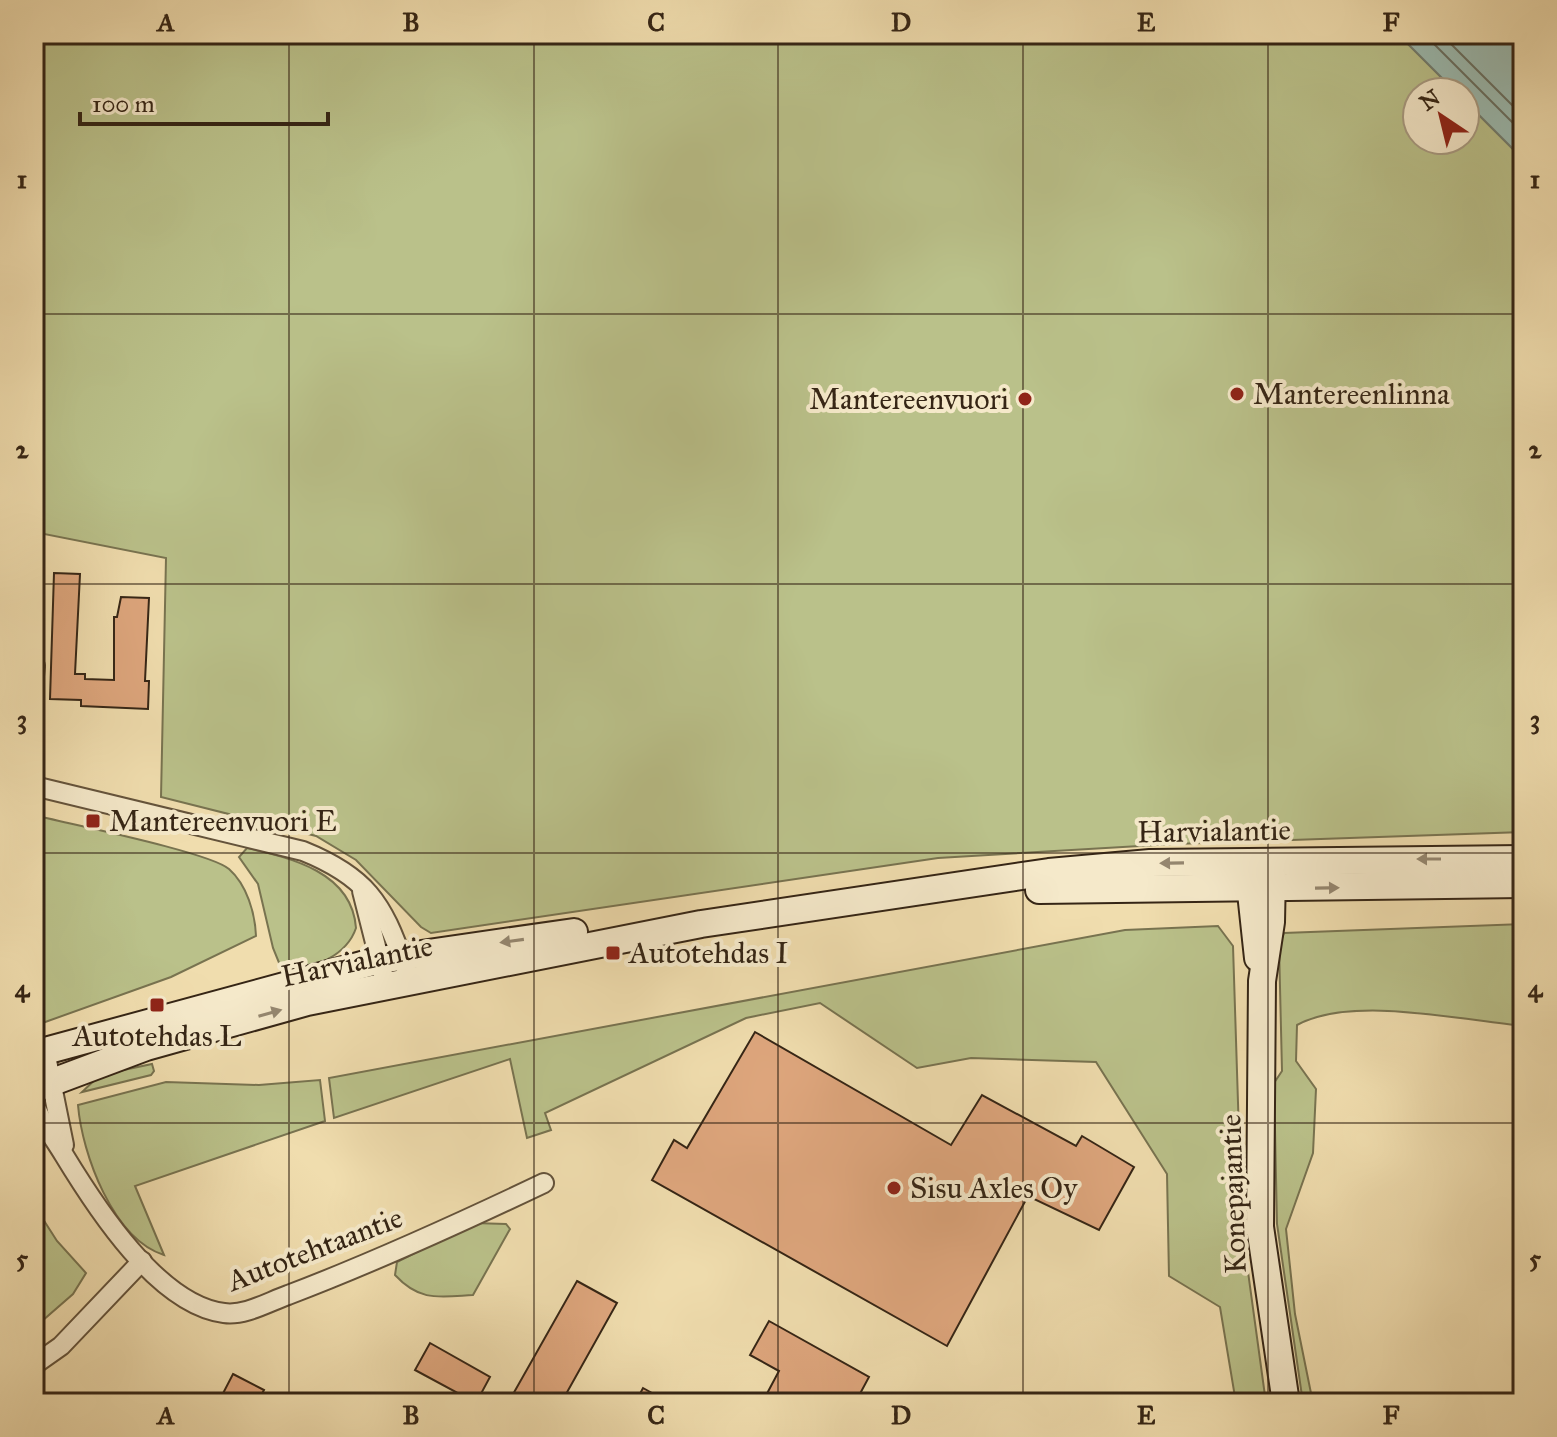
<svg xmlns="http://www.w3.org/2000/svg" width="1557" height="1437" font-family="'IM FELL Great Primer',serif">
	<rect width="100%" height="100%" fill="#f0ddae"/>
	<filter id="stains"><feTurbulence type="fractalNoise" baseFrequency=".0025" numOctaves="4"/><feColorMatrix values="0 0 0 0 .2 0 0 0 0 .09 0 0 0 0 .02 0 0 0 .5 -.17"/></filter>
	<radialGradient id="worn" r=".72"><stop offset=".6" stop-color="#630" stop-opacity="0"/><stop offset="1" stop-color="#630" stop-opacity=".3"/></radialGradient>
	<g fill="#bac18a" stroke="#787350" stroke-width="2">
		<polygon points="34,34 1398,34 1456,92 1417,92 1417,140 1465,140 1465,101 1523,159 1523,832 1174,844 938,858 431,933 421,927 356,860 316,836 161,797 166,558 34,532"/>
		<path d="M34,815C69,824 209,852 229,869C247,885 255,913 256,936L171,977L34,1026Z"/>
		<path d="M247,848C291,858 352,872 356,928C346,958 312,967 284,975L273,948L258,884L239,857Z"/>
		<path d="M1523,924V1026C1460,1020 1352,995 1297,1025L1296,1061L1316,1089L1313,1153L1286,1229L1295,1314L1313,1403H1303L1277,1224L1274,1083L1282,1071L1279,945L1284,933Z"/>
		<polygon points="1218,926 1233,946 1242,1228 1266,1403 1236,1403 1220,1307 1169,1276 1167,1174 1096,1062 971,1058 917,1068 820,1003 746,1018 545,1113 551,1130 527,1138 510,1059 334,1118 329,1078 1125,930"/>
		<polygon points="152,1064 154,1071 151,1075 82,1092 100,1075"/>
		<path d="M320,1080L325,1121L135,1186L164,1255C113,1239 82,1154 78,1105L166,1082L259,1085Z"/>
		<polygon points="34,1205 57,1241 86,1273 73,1294 34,1328"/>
		<path d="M473,1223L506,1224L510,1229L473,1295C439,1297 420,1302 395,1275L397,1262Z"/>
	</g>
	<polygon fill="#9bbbb1" stroke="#727f73" stroke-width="2" points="1398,34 1523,34 1523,159 1465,101 1465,92 1456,92"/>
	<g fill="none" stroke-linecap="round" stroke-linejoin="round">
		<g stroke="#687063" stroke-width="2">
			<polyline points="1424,34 1523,133"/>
			<polyline points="1441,34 1523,116"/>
		</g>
	</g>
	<g fill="#dea67d" stroke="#352515" stroke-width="2">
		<polygon points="54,573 80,574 75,674 85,674 85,679 114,680 114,617 117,617 121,597 149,598 145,681 149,681 148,709 81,706 81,700 50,699"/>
		<polygon points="755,1032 951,1145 982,1095 1076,1146 1082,1136 1134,1167 1099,1230 1028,1196 947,1346 652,1180 674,1140 687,1148"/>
		<polygon points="577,1281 617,1303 561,1403 508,1403"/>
		<polygon points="769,1321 869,1377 855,1403 762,1403 779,1371 750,1355"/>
		<polygon points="430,1343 490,1377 476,1403 415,1370"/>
		<polygon points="233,1374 264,1390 257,1403 218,1403"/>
		<polygon points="643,1388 670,1403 635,1403"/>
	</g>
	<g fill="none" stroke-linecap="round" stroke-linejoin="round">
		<g stroke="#64533b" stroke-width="22">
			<g id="street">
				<polyline points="34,676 35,666"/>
				<path d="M34,786L303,851C365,876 383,902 404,965"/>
				<polyline points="362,891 386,986"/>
				<polyline points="45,1051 64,1145"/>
				<path d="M34,1102C40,1121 54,1138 64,1155C95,1206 158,1305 224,1313C245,1316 268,1302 288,1295C375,1262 460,1223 544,1183"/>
				<polyline points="34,1365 61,1346 142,1261"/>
			</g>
		</g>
		<g stroke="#352515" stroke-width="30">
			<g id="secondary">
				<polyline points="1272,873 1271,922 1262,981 1260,1227 1286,1403"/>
				<polyline points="1249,874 1258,958"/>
				<polyline points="1039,890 1523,884"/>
				<polyline points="34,1054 380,960 574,932"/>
				<polyline points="34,1089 146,1047 307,1002 701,924 1049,872 1150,863 1523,859"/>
			</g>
		</g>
		<use href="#street" stroke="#f5e9ca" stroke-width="18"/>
		<use href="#secondary" stroke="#f5e9ca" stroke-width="26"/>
	</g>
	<defs><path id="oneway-solid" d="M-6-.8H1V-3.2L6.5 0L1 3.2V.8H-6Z" transform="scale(2)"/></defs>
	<g fill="#958770">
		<use href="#oneway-solid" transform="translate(1429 859) rotate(180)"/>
		<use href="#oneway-solid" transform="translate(1172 863) rotate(179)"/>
		<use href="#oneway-solid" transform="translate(1327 888) rotate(-1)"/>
		<use href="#oneway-solid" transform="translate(512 941) rotate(172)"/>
		<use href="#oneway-solid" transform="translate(270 1013) rotate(-16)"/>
	</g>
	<path fill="none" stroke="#352515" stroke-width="2" stroke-opacity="0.55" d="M289,34V1403M534,34V1403M778,34V1403M1023,34V1403M1268,34V1403M34,314H1523M34,584H1523M34,853H1523M34,1123H1523"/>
	<g fill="#8f2418" stroke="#f5e9ca" stroke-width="3">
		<circle cx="1237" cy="394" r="8"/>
		<circle cx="1025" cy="399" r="8"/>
		<rect x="85" y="813" width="16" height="16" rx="4"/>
		<rect x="605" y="945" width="16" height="16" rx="4"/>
		<rect x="149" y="997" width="16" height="16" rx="4"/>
		<circle cx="894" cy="1188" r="8"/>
	</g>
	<g text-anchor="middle" stroke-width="8" stroke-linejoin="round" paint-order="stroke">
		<g font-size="30" fill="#352515" stroke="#f5e9ca" text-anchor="start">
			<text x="1253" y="404">Mantereenlinna</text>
			<text x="1009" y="409" text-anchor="end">Mantereenvuori</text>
			<text x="109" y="831">Mantereenvuori E</text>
			<text x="629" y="963">Autotehdas I</text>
			<text x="157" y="1046" text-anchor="middle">Autotehdas L</text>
			<text x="910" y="1198">Sisu Axles Oy</text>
		</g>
		<g font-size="30" fill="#352515" stroke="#f5e9ca">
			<text transform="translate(1214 831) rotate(-1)" y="10">Harvialantie</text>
			<text transform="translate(357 961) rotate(-12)" y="10">Harvialantie</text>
			<text transform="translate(1233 1194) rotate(-92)" y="10">Konepajantie</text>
			<text transform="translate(315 1249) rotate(-21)" y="10">Autotehtaantie</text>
		</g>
	</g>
	<rect width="1557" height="1437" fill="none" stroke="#f0ddae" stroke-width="88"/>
	<g transform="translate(1441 116) rotate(325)"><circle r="38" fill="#f5e9ca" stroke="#a89b82" stroke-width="2"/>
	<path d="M0-6L14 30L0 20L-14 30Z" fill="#8f2418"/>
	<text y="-12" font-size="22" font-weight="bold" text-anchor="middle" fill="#352515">N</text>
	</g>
	<path d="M80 112v12h248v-12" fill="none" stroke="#352515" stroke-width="4"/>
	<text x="92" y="112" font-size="24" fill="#352515" stroke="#f5e9ca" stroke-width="6" paint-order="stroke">100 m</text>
	<rect x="44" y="44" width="1469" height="1349" fill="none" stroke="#352515" stroke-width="3"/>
	<g font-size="26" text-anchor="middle" font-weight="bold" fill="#352515">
		<text x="166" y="31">A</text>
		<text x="411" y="31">B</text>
		<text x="656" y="31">C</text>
		<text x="901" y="31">D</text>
		<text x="1146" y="31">E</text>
		<text x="1391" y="31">F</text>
		<text x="22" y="188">1</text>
		<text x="1535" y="188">1</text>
		<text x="22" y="458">2</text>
		<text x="1535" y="458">2</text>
		<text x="22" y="728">3</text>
		<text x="1535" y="728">3</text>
		<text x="22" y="997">4</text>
		<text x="1535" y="997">4</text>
		<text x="22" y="1267">5</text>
		<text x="1535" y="1267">5</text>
		<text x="166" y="1424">A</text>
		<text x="411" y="1424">B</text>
		<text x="656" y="1424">C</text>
		<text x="901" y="1424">D</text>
		<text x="1146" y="1424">E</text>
		<text x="1391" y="1424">F</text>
	</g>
	<rect width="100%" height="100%" filter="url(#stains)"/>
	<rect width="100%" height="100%" fill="url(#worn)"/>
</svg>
